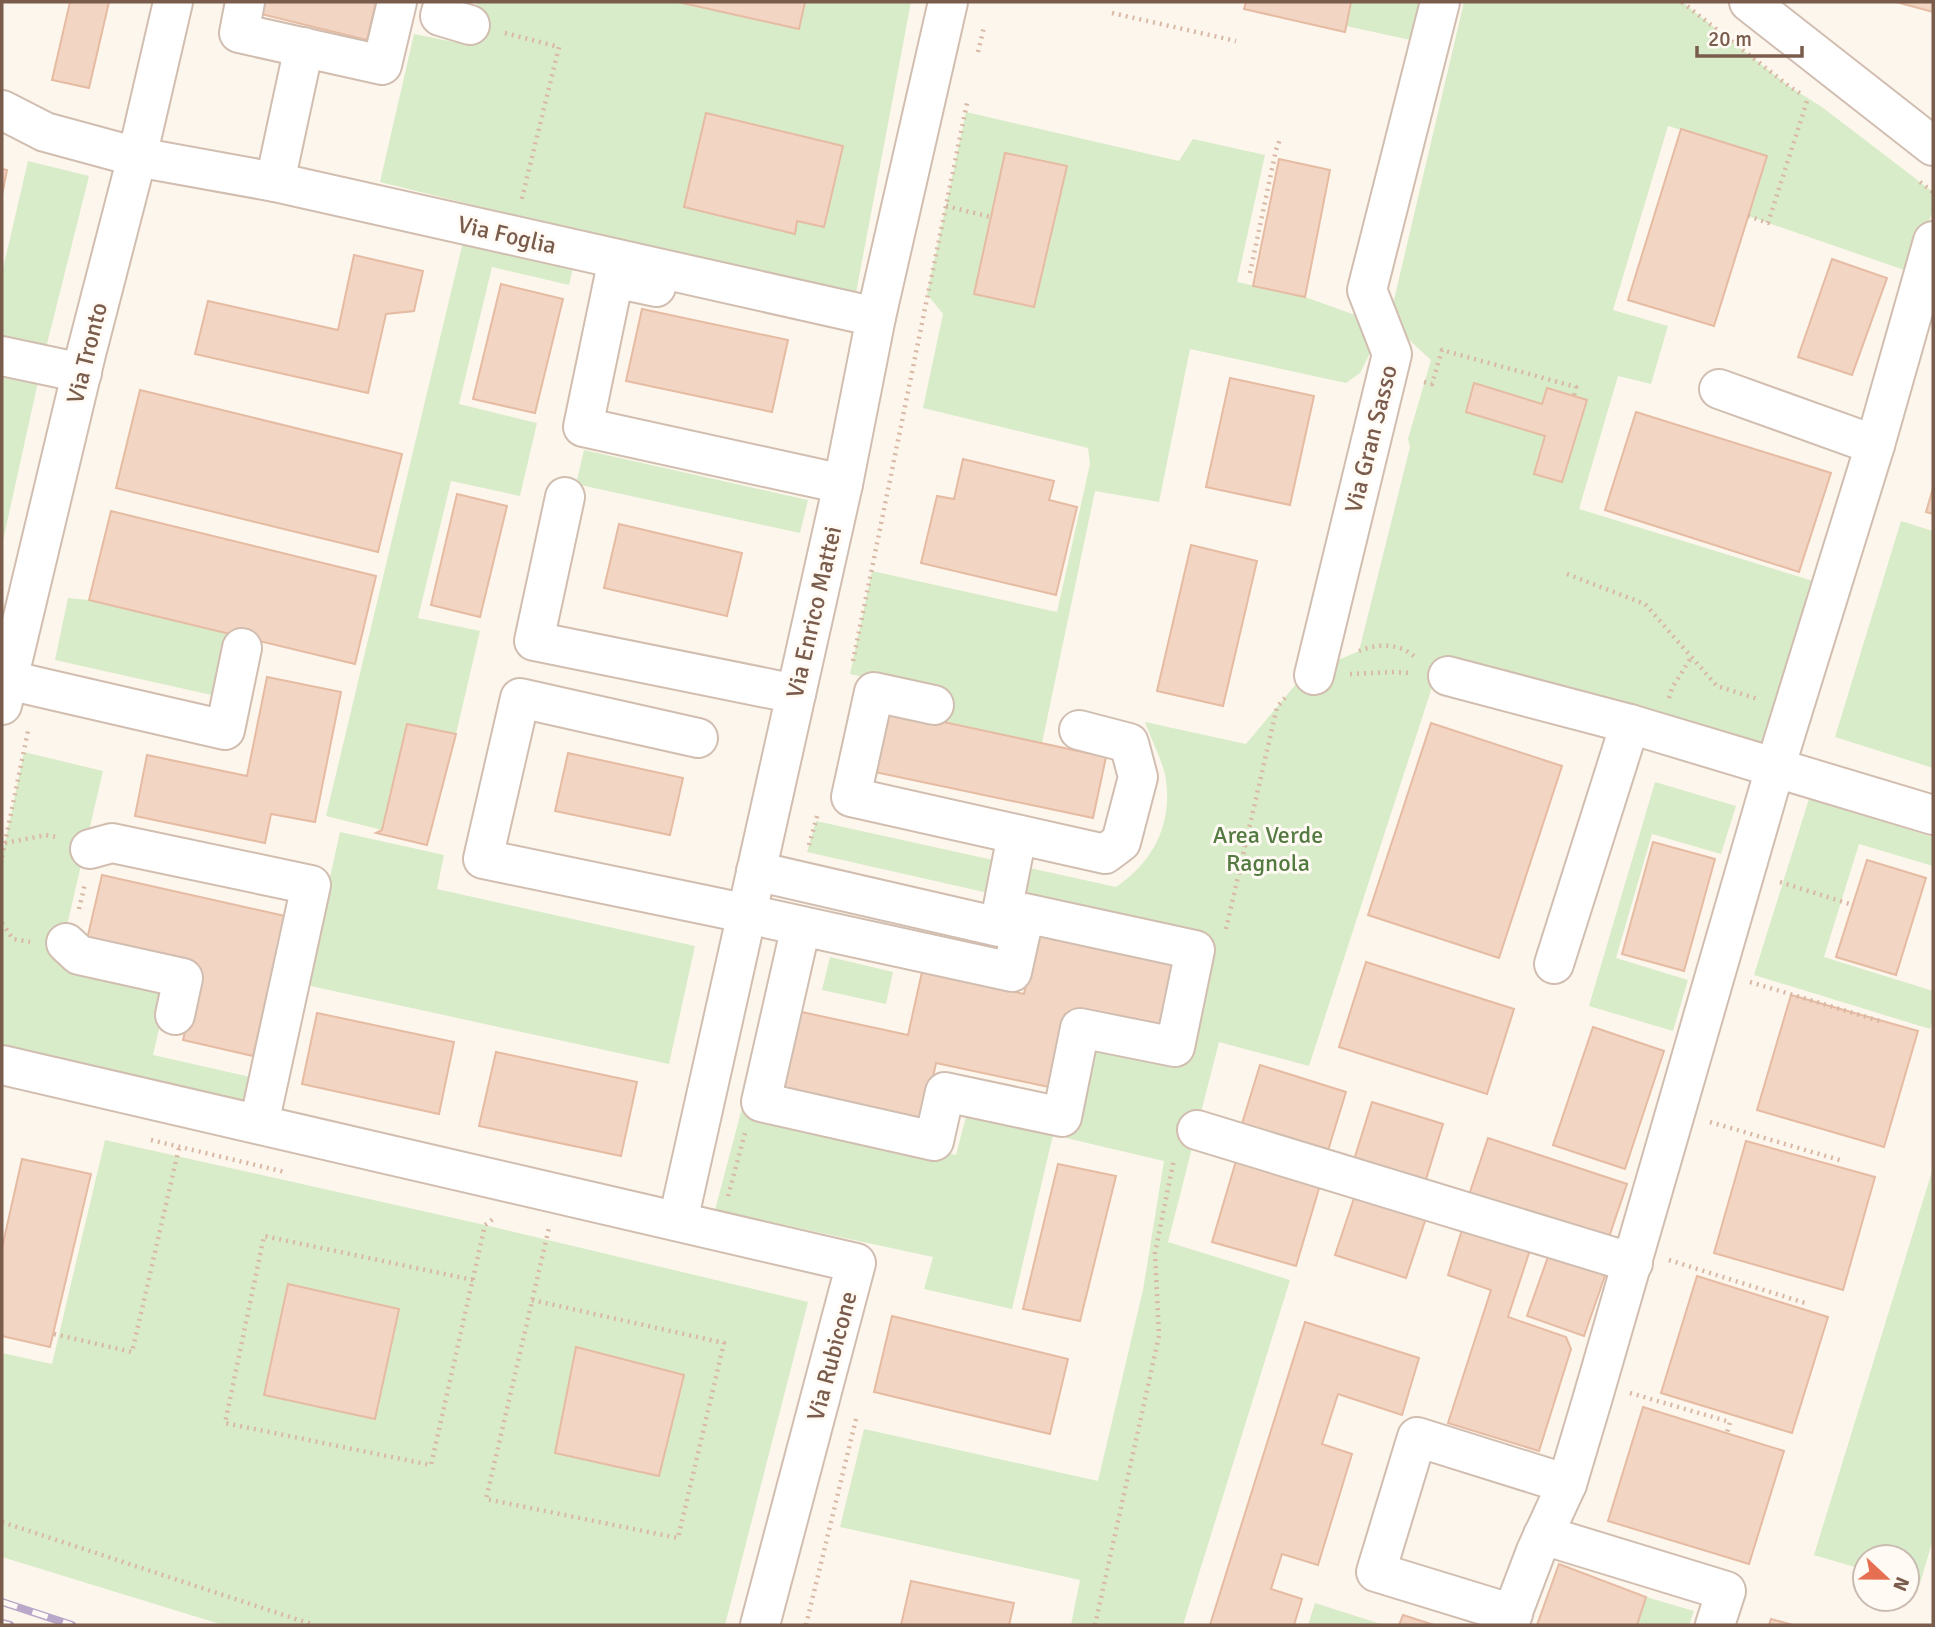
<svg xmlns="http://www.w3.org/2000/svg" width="1935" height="1627" font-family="Signika,sans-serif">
	<rect width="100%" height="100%" fill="#fdf6ec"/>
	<g fill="#d8ecc9">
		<polygon points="477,2 678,2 798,29 805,2 911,2 856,293 517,216 380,182 414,34 464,44"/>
		<polygon points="1351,2 1424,2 1415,41 1346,26"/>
		<path d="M1464,2H1682L1790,87L1822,107L1933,192V209L1913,273L1748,216L1767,156L1668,126L1613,310L1668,326L1651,384L1618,376L1579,509L1813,581L1763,750L1436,675L1309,1066L1219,1042L1168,1242L1290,1280L1183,1625H1071L1080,1580L840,1527L864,1429L1098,1481L1143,1290L1164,1161L1053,1135L1012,1309L924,1289L933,1257L715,1210L742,1108L956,1155L968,1109L1078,1132L1098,1043L1006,897L807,852L816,821L1116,887C1150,864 1169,831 1167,790C1166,784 1166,779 1165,774C1160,756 1151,739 1145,722L1246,744L1296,684L1306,674L1359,651L1410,447L1408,439L1431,360L1395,327L1393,304Z"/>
		<polygon points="966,112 1179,161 1193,139 1265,155 1237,282 1305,297 1358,316 1371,351 1360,373 1346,383 1190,349 1159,502 1095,491 1042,743 941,722 947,695 850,674 872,571 1057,612 1090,464 1088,448 923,408 943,314 927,294"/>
		<polygon points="28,161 89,176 42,364 2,545 2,273"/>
		<polygon points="463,242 573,268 569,285 492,267 459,404 537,423 520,496 451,481 418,618 480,631 456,734 407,725 382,830 326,816"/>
		<polygon points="584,450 808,500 800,533 576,484"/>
		<polygon points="1901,521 1933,531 1933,768 1835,737"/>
		<polygon points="68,598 89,600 230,634 216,696 55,660"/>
		<polygon points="24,752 103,771 58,964 168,991 153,1055 259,1079 253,1106 2,1045 2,857"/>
		<polygon points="1655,782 1736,806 1721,854 1652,834 1616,958 1688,980 1673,1031 1589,1006"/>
		<polygon points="1809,799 1933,837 1933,866 1859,844 1824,957 1933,991 1933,1019 1930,1029 1754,975"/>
		<polygon points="340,832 444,855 437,889 695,946 669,1064 306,985"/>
		<polygon points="830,957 893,972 886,1004 822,990"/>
		<polygon points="105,1140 485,1225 808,1302 725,1625 223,1625 2,1557 2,1353 52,1364"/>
		<polygon points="1933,1168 1933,1539 1919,1587 1907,1583 1907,1557 1865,1557 1865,1570 1814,1555"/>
		<polygon points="1646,1597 1694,1611 1689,1625 1637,1625"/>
		<polygon points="1315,1603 1384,1625 1308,1625"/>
	</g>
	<g fill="#f3d5c3" stroke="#e6bba3" stroke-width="2">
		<polygon points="70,2 109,2 89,88 52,80"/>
		<polygon points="255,2 376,2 367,40 253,12"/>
		<polygon points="678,2 805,2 799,29"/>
		<polygon points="1246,2 1351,2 1345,32 1244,9"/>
		<polygon points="1896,2 1933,2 1933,12"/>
		<polygon points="706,113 843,146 824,227 797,221 795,234 684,207"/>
		<polygon points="1681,129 1767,156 1714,326 1628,300"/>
		<polygon points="1005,153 1067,166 1034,307 974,294"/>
		<polygon points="1279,159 1330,170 1305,297 1253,286"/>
		<polygon points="2,169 7,170 2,195"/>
		<polygon points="354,255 423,271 414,311 386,314 368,393 195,354 208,301 338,330"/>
		<polygon points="1832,259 1887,278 1852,375 1798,357"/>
		<polygon points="501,284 563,299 535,413 473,399"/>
		<polygon points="642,309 788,340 772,412 626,381"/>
		<polygon points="1230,378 1314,396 1290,505 1206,487"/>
		<polygon points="1474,383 1542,404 1547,388 1587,400 1562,482 1534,474 1545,436 1466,412"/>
		<polygon points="140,390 402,454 378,552 116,488"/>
		<polygon points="1636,412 1831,473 1799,572 1605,510"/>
		<polygon points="963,459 1054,481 1049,500 1077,507 1056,595 921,563 937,496 954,499"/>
		<polygon points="1933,488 1933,514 1926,512"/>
		<polygon points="457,494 507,506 480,617 431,605"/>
		<polygon points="111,511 376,576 355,664 89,600"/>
		<polygon points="619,524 742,553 727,616 604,588"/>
		<polygon points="1191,545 1257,561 1223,706 1157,691"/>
		<polygon points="267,677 341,692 315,822 271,814 265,843 135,816 147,755 247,776"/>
		<polygon points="883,709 1106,757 1093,818 870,771"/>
		<polygon points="1431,723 1562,766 1499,958 1368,915"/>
		<polygon points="407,724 456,734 427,845 376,833 382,830"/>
		<polygon points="568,753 683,778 670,835 555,811"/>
		<polygon points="1653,842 1715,859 1684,971 1622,954"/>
		<polygon points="1867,860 1926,878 1896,975 1836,957"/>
		<polygon points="102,875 285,916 253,1056 183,1040 199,969 86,944"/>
		<polygon points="1040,923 1184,953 1166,1036 1065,1014 1049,1087 936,1063 923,1123 771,1090 788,1009 908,1035 922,972 1024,994"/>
		<polygon points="1366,962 1514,1009 1487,1094 1339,1047"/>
		<polygon points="1791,995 1918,1031 1884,1147 1757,1110"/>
		<polygon points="317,1013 454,1042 439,1114 302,1084"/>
		<polygon points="1593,1027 1664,1051 1625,1169 1553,1145"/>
		<polygon points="496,1052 637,1082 621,1156 479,1126"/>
		<polygon points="1260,1065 1346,1092 1326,1157 1240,1130"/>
		<polygon points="1372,1102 1443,1124 1424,1186 1353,1163"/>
		<polygon points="1488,1138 1627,1184 1608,1240 1469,1195"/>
		<polygon points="1746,1141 1875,1177 1843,1290 1714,1253"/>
		<polygon points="1239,1151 1323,1175 1296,1266 1212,1242"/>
		<polygon points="22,1159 91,1174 50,1347 2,1336 2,1248"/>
		<polygon points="1058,1164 1116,1176 1080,1321 1023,1309"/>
		<polygon points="1356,1192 1427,1215 1406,1278 1335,1255"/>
		<polygon points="1462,1230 1530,1250 1508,1317 1566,1337 1571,1349 1539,1451 1448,1423 1491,1290 1448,1275"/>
		<polygon points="1549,1254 1606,1273 1584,1336 1527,1316"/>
		<polygon points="1697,1276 1828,1317 1792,1433 1661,1393"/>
		<polygon points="288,1284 399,1309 375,1419 264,1395"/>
		<polygon points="892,1316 1068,1359 1050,1434 874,1392"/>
		<polygon points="1305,1322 1419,1358 1402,1415 1338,1394 1322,1444 1352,1454 1318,1565 1282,1554 1271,1589 1302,1599 1294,1625 1210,1625"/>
		<polygon points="576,1347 684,1375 659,1476 555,1453"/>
		<polygon points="1643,1407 1784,1451 1749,1564 1608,1521"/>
		<polygon points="1559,1564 1646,1597 1637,1625 1537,1625"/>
		<polygon points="911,1581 1014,1603 1009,1625 901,1625"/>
		<polygon points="1403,1615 1434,1625 1399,1625"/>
		<polygon points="1771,1619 1793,1625 1769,1625"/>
	</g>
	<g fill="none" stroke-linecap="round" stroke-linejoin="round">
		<g stroke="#d1beb0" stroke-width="42">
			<g id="minor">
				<polyline points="245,2 239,33 382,65 397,2"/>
				<polyline points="444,2 440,16 470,25"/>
				<polyline points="1749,2 1933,146"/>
				<polyline points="2,110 45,132 137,157 275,182 876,317"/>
				<polyline points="275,182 304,47"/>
				<polyline points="656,287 614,278 583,427 843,484"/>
				<polyline points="2,356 82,373"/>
				<polyline points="1719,389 1875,445"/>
				<polyline points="565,497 534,641 796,694"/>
				<polyline points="1314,675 1392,354 1367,290 1440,2"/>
				<polyline points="1448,676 1630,724 1933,815"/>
				<polyline points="8,680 225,730 242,648"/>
				<polyline points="2,705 86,354 137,157 173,2"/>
				<polyline points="934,705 874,692 851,797 1105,854 1121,842 1138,777 1129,743 1079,730"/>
				<polyline points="698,738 520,698 483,859 720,908 1012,972 1025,913 1195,950 1175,1047 1080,1028 1062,1117 945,1092 934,1141 761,1102 801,926"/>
				<polyline points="90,849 112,843 311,885 259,1124"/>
				<polyline points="756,871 999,927 1017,835"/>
				<polyline points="66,943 79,955 183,978 175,1015"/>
				<polyline points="1554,964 1630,724"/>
				<polyline points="2,1065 856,1263 760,1625"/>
				<polyline points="1197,1130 1633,1263"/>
				<polyline points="678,1221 843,484 876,317 948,2"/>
				<polyline points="1543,1535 1726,1591 1715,1625"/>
				<polyline points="1513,1614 1376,1572 1417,1437 1567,1484"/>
				<polyline points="1508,1625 1536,1551 1567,1484 1593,1397 1775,768 1875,445 1933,241"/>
			</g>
		</g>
		<g stroke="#d9b8a5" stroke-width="4.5" stroke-dasharray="2 5" stroke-linecap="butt">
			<polyline points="1682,2 1790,87 1803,95"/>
			<polyline points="1112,13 1236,41"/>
			<polyline points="505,33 559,47 521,202"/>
			<polyline points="978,52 984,27"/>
			<polyline points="1920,182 1933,192"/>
			<polyline points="946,206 991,217"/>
			<polyline points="1748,216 1768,223 1808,98"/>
			<polyline points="1250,273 1276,150 1280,139"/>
			<polyline points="1424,382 1432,384 1442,350 1576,387 1574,396"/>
			<polyline points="1567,574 1645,604 1717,686 1758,699"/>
			<path d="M1359,651C1377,643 1401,643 1416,658"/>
			<polyline points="853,661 967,103"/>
			<polyline points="1350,674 1394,672 1411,673"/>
			<polyline points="1669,698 1672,688 1692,656"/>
			<polyline points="5,843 46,835 56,837"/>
			<polyline points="809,845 818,813"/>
			<polyline points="2,857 28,731"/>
			<polyline points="1780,882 1853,905"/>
			<polyline points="79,909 85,884"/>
			<polyline points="2,923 13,939 30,942"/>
			<polyline points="1226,929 1277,707 1285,698"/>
			<polyline points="1750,982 1883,1022"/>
			<polyline points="1710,1122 1843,1161"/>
			<polyline points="151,1140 285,1172"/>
			<polyline points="728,1196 745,1133"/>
			<polyline points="1669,1260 1805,1303"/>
			<polyline points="473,1280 264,1236 225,1423 431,1465 485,1225 493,1219 493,1215"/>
			<polyline points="532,1300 724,1343 678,1538 486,1499 549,1228"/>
			<polyline points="54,1334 132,1352 179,1148"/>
			<polyline points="1630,1393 1730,1422 1727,1433"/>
			<polyline points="2,1522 314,1625"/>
			<polyline points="806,1625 856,1419"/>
			<polyline points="1095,1625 1159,1336 1155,1253 1174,1159"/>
		</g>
		<use href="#minor" stroke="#fff" stroke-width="38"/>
		<g stroke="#b9a8c9" stroke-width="8">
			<g id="rail">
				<polyline points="2,1602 72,1625"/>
				<polyline points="2,1623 10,1625"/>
			</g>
		</g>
		<use href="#rail" stroke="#fffaf3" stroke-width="5" stroke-dasharray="16" stroke-linecap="butt"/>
	</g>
	<g text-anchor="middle" stroke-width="6" stroke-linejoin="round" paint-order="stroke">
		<g font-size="24" fill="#7a5c4d" stroke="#fffaf3">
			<text transform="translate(507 235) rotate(13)" y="8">Via Foglia</text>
			<text transform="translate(87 353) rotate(-76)" y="8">Via Tronto</text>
			<text transform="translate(1371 439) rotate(-76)" y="8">Via Gran Sasso</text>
			<text transform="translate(814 612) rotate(-77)" y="8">Via Enrico Mattei</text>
			<text transform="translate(832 1356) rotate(-75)" y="8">Via Rubicone</text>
		</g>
		<g font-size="24" fill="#537a41" stroke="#fffaf3">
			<text x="1268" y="843">Area Verde<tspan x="1268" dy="28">Ragnola</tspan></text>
		</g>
	</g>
	<rect width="1935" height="1627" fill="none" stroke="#7a5c4d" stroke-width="7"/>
	<g transform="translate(1886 1578) rotate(112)"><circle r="33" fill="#fffaf3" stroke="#cabbb1" stroke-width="2"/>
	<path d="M0-5L12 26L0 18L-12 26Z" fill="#e76f51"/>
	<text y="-10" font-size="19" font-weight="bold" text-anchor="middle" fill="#7a5c4d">N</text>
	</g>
	<path d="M1697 46v10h105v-10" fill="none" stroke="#7a5c4d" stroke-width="3.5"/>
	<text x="1708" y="46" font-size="21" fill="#7a5c4d" stroke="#fffaf3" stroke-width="5" paint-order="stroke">20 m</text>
</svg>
